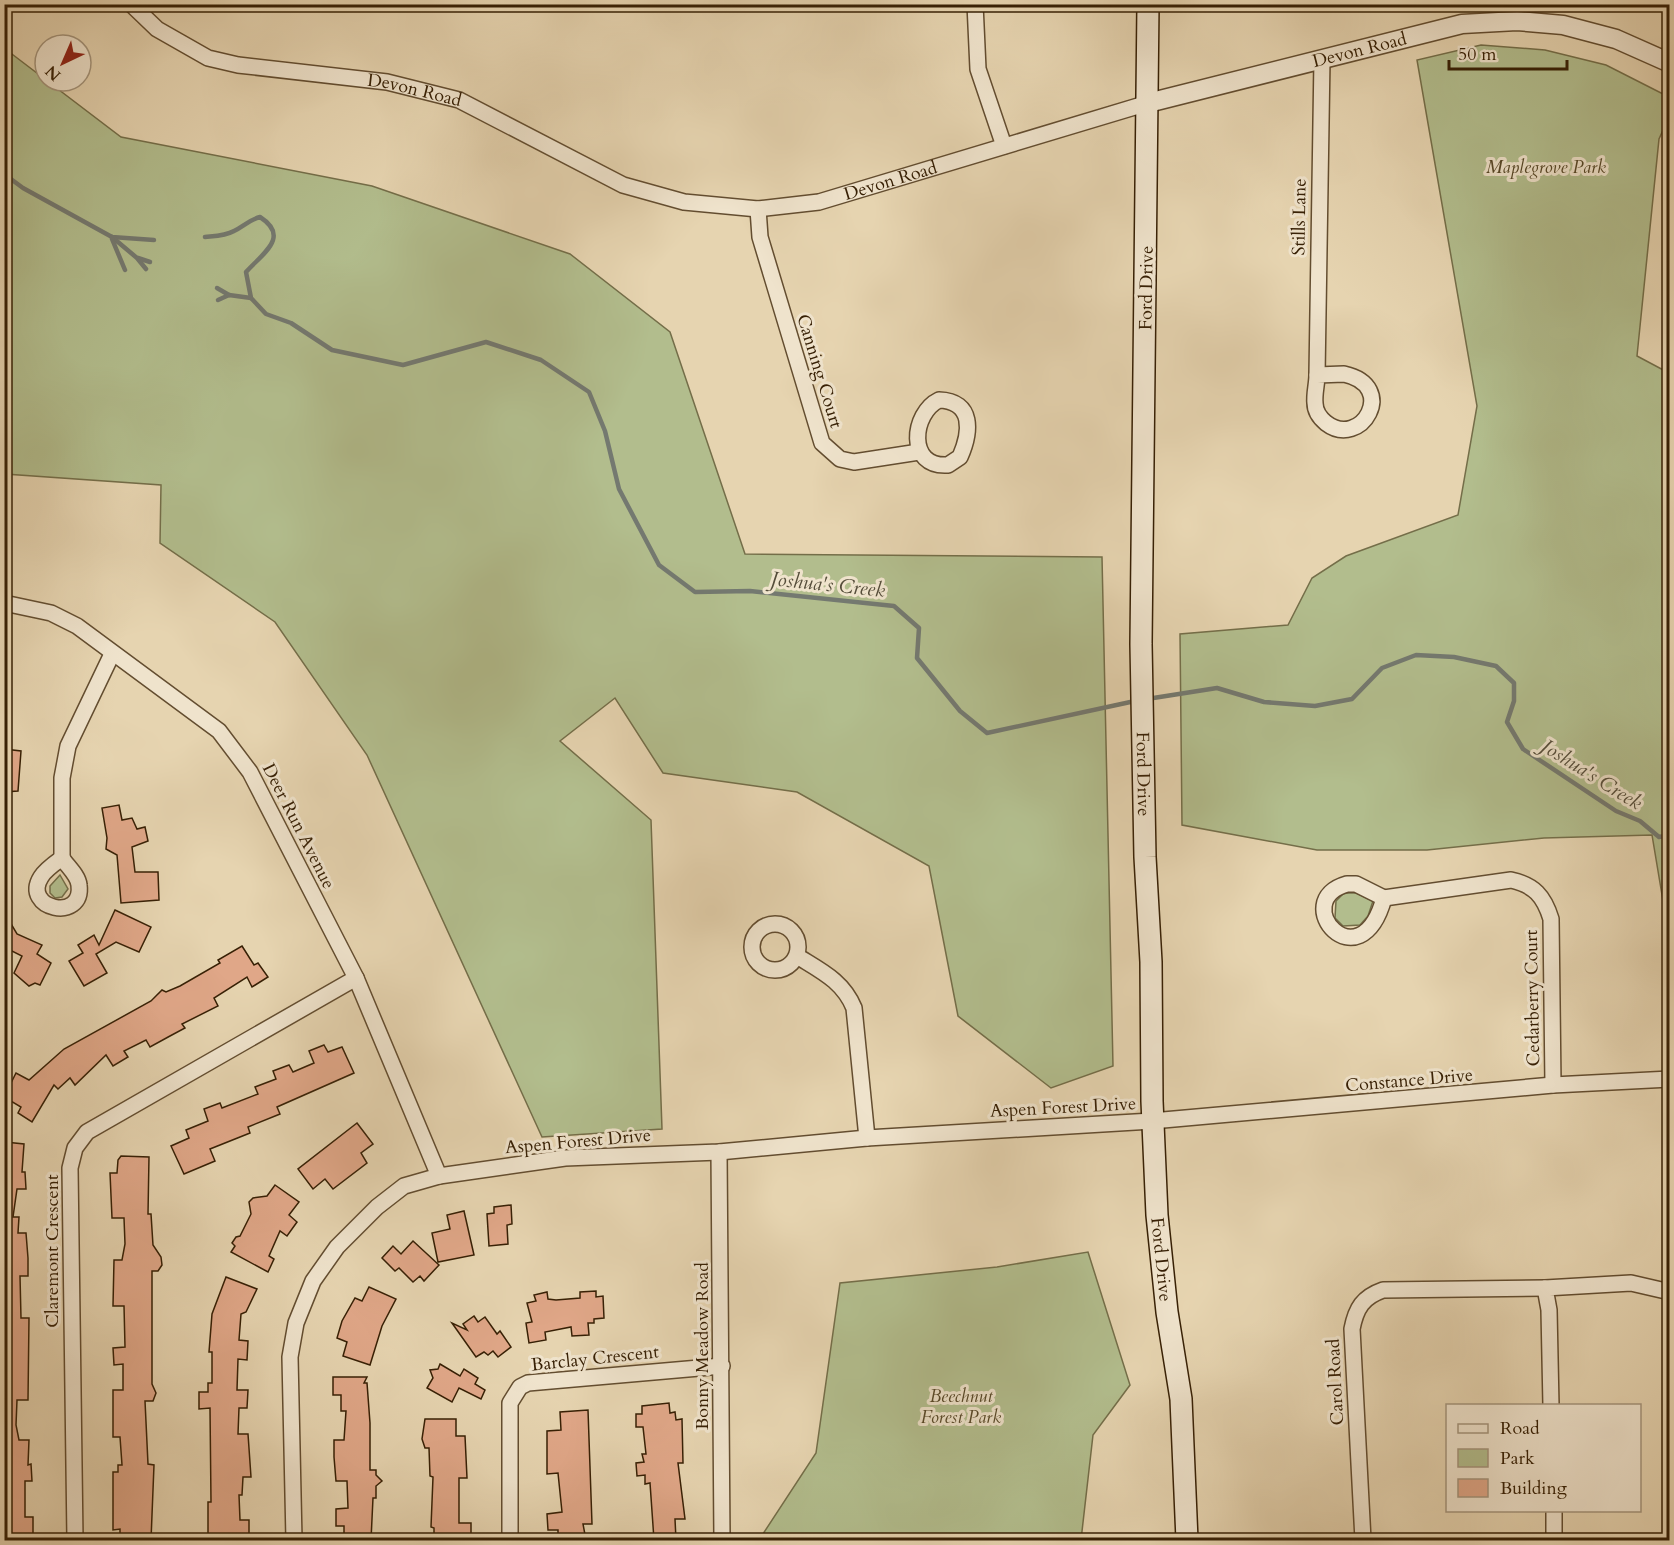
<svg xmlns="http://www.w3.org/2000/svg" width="1674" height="1545" font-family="Cardo,serif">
	<rect width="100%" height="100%" fill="#e6d4b0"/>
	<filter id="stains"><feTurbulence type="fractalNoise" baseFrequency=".00333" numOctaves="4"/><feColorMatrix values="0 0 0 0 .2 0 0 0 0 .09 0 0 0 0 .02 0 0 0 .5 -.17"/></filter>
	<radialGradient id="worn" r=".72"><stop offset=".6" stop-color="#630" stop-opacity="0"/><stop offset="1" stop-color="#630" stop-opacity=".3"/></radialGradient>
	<g fill="#b2bd8d" stroke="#746e49" stroke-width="1.5">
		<polygon points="1481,45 1545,50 1606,65 1669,97 1669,117 1659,139 1637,356 1669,373 1669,937 1652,835 1544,838 1427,850 1317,850 1182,825 1180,634 1288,625 1312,578 1346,556 1458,515 1477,406 1417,60"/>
		<polygon points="4,48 121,137 372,186 570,254 670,332 745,554 1102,557 1113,1066 1051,1088 958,1016 929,866 797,792 663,773 615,698 560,741 651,820 662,1129 542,1137 367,755 275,622 160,543 161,485 5,474"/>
		<polygon points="60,875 68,889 62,897 55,898 50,893 50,886"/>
		<polygon points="1344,893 1356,893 1373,901 1368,916 1360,925 1343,926 1335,918 1336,901"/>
		<polygon points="1088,1252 1130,1385 1093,1435 1081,1540 759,1540 816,1453 840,1283 997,1267"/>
	</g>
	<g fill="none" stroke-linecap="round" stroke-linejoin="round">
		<g stroke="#747970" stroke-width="4.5">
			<polyline points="4,174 23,188 112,237 154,240"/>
			<polyline points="112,237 137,258 146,269"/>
			<path d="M205,237C215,236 225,236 234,231C244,226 249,220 260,217C291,237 262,254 246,272L251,298L266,314L291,323L332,350L403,365L486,342L541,360L589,392L605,431L619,489L659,565L695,592L750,591L894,606L919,628L917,658L960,711L987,733L1135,701"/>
			<polyline points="112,239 125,270"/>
			<polyline points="138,258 150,262"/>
			<polyline points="217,288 229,295"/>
			<polyline points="218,300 229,295 251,298"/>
			<polyline points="1147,699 1217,688 1264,702 1315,706 1352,699 1382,668 1416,655 1454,657 1496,666 1514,683 1514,701 1507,722 1523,749 1616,811 1640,821 1659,837 1670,835"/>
		</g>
	</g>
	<g fill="#e0a788" stroke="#372005" stroke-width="1.5">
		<polygon points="4,749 21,751 18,791 4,792"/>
		<polygon points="119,805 122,820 132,818 137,829 145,827 148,841 132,847 135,872 158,872 159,900 121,903 117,855 106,849 107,838 102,808"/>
		<polygon points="115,910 151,927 139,952 116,942 96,954 107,973 84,986 69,961 83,953 78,945 94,935 99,945"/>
		<polygon points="4,912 17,934 42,945 37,954 51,963 40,985 35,983 29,986 14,973 22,956 4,947"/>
		<polygon points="242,946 254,965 258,963 268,977 252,987 247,977 214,998 218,1006 182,1024 185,1028 170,1036 150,1047 146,1040 124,1051 128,1057 113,1066 106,1055 75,1085 70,1078 58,1089 54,1085 32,1122 18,1113 21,1107 4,1097 16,1073 29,1080 64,1049 151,1001 162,990 166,992 180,986 220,963 218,960"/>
		<polygon points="324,1045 328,1052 342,1047 354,1073 277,1107 280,1114 248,1127 250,1133 210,1149 215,1161 184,1174 171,1146 189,1138 186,1130 208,1121 204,1109 220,1103 222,1108 258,1094 255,1087 276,1079 273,1071 289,1065 293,1072 314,1063 309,1051"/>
		<polygon points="357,1123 373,1144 361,1153 367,1163 333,1189 325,1179 313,1189 298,1169"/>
		<polygon points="5,1142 24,1144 22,1172 25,1172 26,1189 17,1189 13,1217 19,1217 18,1233 26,1233 28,1258 28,1276 20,1276 21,1318 29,1318 28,1400 17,1400 16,1425 19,1440 29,1440 28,1465 31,1464 32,1481 25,1481 25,1517 33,1517 33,1535 25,1535 25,1538 4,1538"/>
		<polygon points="121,1156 149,1157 148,1214 151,1214 153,1245 161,1257 162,1265 158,1271 152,1271 152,1384 156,1393 153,1401 145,1401 148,1464 154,1465 151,1540 120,1540 120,1529 113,1530 113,1472 118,1472 118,1465 122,1465 120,1437 113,1437 113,1390 123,1390 123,1364 114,1365 113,1348 125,1347 124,1306 113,1306 114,1260 122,1260 125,1244 124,1218 112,1218 110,1173 117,1173 118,1160"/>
		<polygon points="275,1185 299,1202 289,1215 297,1222 287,1236 280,1231 269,1256 274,1259 268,1272 231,1252 235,1246 232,1243 236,1237 240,1236 251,1214 249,1202 253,1198 267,1196"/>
		<polygon points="511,1205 512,1224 507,1225 508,1244 489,1246 487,1214 494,1213 494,1207"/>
		<polygon points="464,1211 474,1255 438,1262 432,1233 450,1229 447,1215"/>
		<polygon points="413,1241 439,1265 424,1281 420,1276 413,1282 399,1268 395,1271 382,1258 393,1246 401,1254"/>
		<polygon points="226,1277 257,1289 246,1312 241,1314 239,1340 248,1341 247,1360 238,1359 237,1390 248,1390 247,1408 239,1408 238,1434 248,1434 251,1477 243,1477 242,1495 239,1495 240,1520 249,1520 249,1537 208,1536 208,1502 211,1502 210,1408 199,1409 199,1392 208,1392 208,1383 212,1383 212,1352 209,1352 212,1314"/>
		<polygon points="369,1287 396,1299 382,1326 370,1365 343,1356 347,1342 337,1338 342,1321 355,1298 362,1301"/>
		<polygon points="596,1291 596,1297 603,1296 604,1318 594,1319 594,1323 588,1323 589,1335 572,1336 571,1327 545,1332 546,1340 529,1343 526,1323 532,1322 527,1303 536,1301 534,1295 547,1292 548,1299 556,1300 580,1298 580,1292"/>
		<polygon points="474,1316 478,1322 485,1317 497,1334 500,1331 511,1347 498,1357 493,1351 488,1355 484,1352 476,1357 452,1323 467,1330 463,1324"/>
		<polygon points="440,1364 460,1376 464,1369 478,1378 475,1384 485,1390 481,1399 459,1388 452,1402 427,1388 433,1378 430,1370 438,1369"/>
		<polygon points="333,1377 367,1377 364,1383 367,1383 370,1423 370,1470 376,1470 376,1475 382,1481 376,1486 376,1498 373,1498 371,1540 344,1540 344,1526 336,1526 336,1509 348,1508 347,1481 336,1481 334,1457 334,1440 344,1440 346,1411 341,1411 341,1395 333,1395"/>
		<polygon points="669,1403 670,1413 675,1412 676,1420 682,1419 683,1463 678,1463 685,1519 675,1519 676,1540 654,1540 650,1483 645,1484 645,1475 637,1476 636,1463 644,1462 642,1454 646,1454 643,1427 636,1427 636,1414 642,1414 642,1406"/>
		<polygon points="588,1410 592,1524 583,1524 586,1540 558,1540 558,1530 548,1530 547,1514 562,1512 558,1473 547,1474 547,1431 561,1430 560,1412"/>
		<polygon points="425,1419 456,1419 456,1436 465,1436 467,1478 459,1478 459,1523 471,1523 471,1540 453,1540 452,1536 434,1537 434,1528 431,1527 433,1477 430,1476 429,1448 425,1448 422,1439"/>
	</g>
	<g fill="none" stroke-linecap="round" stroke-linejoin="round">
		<g stroke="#634d30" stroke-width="18">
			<g id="minor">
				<path id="s1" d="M131,4L157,29L208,58L238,65L387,82L459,100L623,185L684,202L758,209L819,202L1148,103"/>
				<polyline points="975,4 978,69 1004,146"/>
				<polyline points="758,209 760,237 822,443 840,459 854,462 919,452"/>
				<path d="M1344,374C1399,386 1361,450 1326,423C1320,418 1315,411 1315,403C1314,394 1317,384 1317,375Z"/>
				<polyline points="1317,375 1322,59"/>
				<path d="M939,400C974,401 971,432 960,457L948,465C906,468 912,413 939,400Z"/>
				<polyline points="4,603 51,613 77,626 219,731 250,772 356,978 439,1176"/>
				<polyline points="62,858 62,778 68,746 112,654"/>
				<path d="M62,858C67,866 78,875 79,885C84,923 21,909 41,877C45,870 55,863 62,858Z"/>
				<path d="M1347,884H1356L1384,898C1360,986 1287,901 1347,884Z"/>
				<path d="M1384,898L1511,880C1534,885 1544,896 1551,919L1553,1085"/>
				<circle cx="775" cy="947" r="23"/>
				<path d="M797,956C821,971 843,981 854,1008L867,1138"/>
				<polyline points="719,1152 722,1540"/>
				<polyline points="1551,1406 1549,1310 1545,1288 1631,1283 1670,1292"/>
				<polyline points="1554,1510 1554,1540"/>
				<polyline points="75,1540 70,1168 75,1148 87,1132 356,978"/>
				<polyline points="294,1540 290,1357 296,1323 313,1281 337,1247 377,1207 404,1186 439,1176 565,1158 719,1152 867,1138 1152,1121 1553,1085 1670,1079"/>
				<polyline points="510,1540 510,1403 520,1387 528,1383 722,1366"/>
				<path d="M1363,1540L1352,1329C1356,1308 1363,1297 1383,1290L1545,1288"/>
			</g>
		</g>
		<g stroke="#634d30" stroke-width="21">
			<g id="tertiary">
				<path id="s2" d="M1148,103L1462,24L1517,21L1563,25L1616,39L1670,63"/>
			</g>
		</g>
		<g stroke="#372005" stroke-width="24">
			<g id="secondary">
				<path id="s3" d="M1148,4L1141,644L1145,857L1151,962L1152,1101L1157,1215L1167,1312L1181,1399L1187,1540"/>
			</g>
		</g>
		<use href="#minor" stroke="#efe3cc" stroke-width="15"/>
		<use href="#tertiary" stroke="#efe3cc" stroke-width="18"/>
		<use href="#secondary" stroke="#efe3cc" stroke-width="21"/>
	</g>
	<g text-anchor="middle" stroke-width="6" stroke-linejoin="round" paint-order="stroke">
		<g font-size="18" fill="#372005" stroke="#efe3cc">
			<text dy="6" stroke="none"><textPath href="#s2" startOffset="218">Devon Road</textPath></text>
			<text dy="6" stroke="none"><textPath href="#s1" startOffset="304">Devon Road</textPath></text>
			<text dy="6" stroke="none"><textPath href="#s1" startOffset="808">Devon Road</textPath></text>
			<text transform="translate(1299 217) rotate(-89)" y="6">Stills Lane</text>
			<text transform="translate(1146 288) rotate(-89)" y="6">Ford Drive</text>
			<text transform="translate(820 371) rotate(73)" y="6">Canning Court</text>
			<text dy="6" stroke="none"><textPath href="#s3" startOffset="770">Ford Drive</textPath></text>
			<text transform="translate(299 826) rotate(63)" y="6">Deer Run Avenue</text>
			<text transform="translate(1532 998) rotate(-91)" y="6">Cedarberry Court</text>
			<text transform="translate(1409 1080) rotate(-5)" y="6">Constance Drive</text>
			<text transform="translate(1063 1107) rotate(-3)" y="6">Aspen Forest Drive</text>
			<text transform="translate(578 1141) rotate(-5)" y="6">Aspen Forest Drive</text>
			<text transform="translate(52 1251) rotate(-90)" y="6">Claremont Crescent</text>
			<text dy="6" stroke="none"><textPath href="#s3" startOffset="1256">Ford Drive</textPath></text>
			<text transform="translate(702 1346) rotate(-90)" y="6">Bonny Meadow Road</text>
			<text transform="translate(595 1358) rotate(-6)" y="6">Barclay Crescent</text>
			<text transform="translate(1335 1382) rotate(-93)" y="6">Carol Road</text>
		</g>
		<g font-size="18" font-style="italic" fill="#564727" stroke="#efe3cc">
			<text x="1546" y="173">Maplegrove Park</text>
			<text x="961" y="1402">Beechnut<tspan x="961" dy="21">Forest Park</tspan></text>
		</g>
		<g font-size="20" font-style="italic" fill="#554d3a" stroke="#efe3cc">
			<text transform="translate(828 584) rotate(6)" y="7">Joshua's Creek</text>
			<text transform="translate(1592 774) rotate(32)" y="7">Joshua's Creek</text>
		</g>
	</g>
	<rect width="1674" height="1545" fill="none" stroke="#e6d4b0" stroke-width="24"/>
	<rect x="6" y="6" width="1662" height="1533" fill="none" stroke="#372005" stroke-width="3"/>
	<rect x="12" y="12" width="1650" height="1521" fill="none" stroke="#372005" stroke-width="1.5"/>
	<rect x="1446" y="1404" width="195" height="108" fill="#efe3cc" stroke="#a5957c" stroke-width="1.5"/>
	<rect x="1458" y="1424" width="30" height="9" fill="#efe3cc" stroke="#a5957c" stroke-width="1.5"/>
	<text x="1500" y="1434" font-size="18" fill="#372005">Road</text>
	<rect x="1458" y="1449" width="30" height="18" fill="#b2bd8d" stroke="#a5957c" stroke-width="1.5"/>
	<text x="1500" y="1464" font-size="18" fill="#372005">Park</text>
	<rect x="1458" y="1479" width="30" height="18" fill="#e0a788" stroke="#a5957c" stroke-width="1.5"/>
	<text x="1500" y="1494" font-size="18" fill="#372005">Building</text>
	<g transform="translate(63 63) rotate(224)"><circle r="28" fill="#efe3cc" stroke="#a5957c" stroke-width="1.5"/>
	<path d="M0-4.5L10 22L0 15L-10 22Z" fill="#8f2418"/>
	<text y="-9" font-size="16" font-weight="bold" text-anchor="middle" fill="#372005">N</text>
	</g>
	<path d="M1449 60v9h118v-9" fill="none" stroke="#372005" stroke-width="3"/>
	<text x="1458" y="60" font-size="18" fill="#372005" stroke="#efe3cc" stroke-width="4.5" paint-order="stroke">50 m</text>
	<rect width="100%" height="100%" filter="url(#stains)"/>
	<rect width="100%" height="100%" fill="url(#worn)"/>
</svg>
